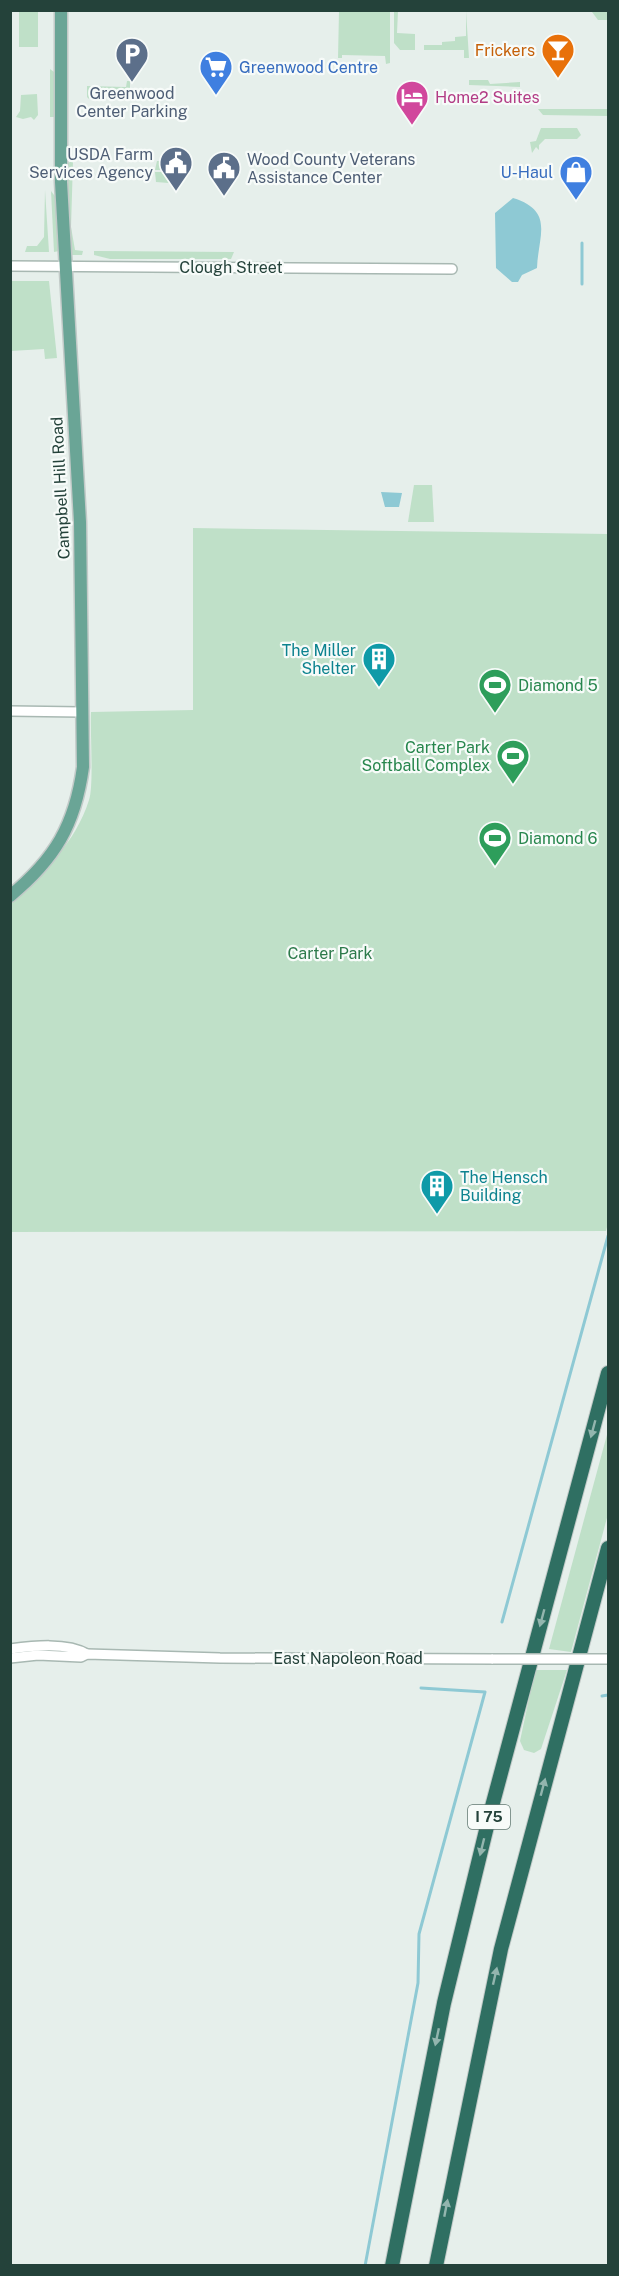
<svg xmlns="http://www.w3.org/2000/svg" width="619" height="2276" font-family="'Public Sans',sans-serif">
	<rect width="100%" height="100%" fill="#e6efeb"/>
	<g fill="#bfe0c8">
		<rect x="19" y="11" width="19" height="36"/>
		<polygon points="339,11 390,11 390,63 386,64 385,56 342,55 342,58 338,58"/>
		<polygon points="394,11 398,11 397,33 415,34 415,50 400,50 394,43"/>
		<polygon points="466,11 469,58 464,58 464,50 424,50 424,45 442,45 442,42 455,41 455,37 466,36"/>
		<polygon points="579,11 608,11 608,28 607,20 598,20 592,12"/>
		<polygon points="50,69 54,72 54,117 50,117"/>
		<polygon points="469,80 488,80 490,84 520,82 520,87 469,85"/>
		<polygon points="127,81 130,81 130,90 92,89 89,99 87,97 87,86 126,87"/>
		<polygon points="37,94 38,115 34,120 31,117 23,119 16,117 20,111 21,95"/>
		<polygon points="538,109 608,109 608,116 543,115"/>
		<polygon points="541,128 577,128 581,135 577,139 545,139 539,145 539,150 536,147 532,153 530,142 536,141"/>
		<polygon points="73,161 71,227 75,250 83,251 82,255 70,255 67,163"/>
		<polygon points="157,161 173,161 169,170 155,170"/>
		<polygon points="155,172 169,172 171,180 169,183 156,182"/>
		<polygon points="45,190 49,252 25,252 27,246 37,246 44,237"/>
		<polygon points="51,191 57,199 59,251 54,252"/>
		<polygon points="94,251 99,251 234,252 231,259 110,259 94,255"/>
		<polygon points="11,281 49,281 57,358 45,359 44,349 11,351"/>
		<polygon points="414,485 432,485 434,522 408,522"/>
		<path d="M193,528L608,534V1223L606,1231L11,1232L10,902C43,874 76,842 89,800C94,785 90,731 91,712L193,710Z"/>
		<polygon points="608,1431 608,1514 571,1652 549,1649"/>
		<polygon points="535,1670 567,1670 541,1749 534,1753 524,1750 520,1741"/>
	</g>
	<g fill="#8ec9d4">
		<path d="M513,198C555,211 538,236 537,268L522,275L518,282H512L496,268L495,213Z"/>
		<polygon points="381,492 402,493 399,507 385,507"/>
	</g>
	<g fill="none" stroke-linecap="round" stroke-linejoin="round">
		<g stroke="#8ec9d4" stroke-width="3">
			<polyline points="582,284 582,243"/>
			<polyline points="502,1622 608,1236"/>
			<polyline points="602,1696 608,1695"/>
			<polyline points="365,2266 418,1983 419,1934 485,1692 421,1688"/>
		</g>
		<g stroke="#a8b8b2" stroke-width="12">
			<g id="minor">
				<polyline points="10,266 452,269"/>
				<polyline points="10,711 81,712"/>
				<path d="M10,1649C33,1646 67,1642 87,1654"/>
				<polyline points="10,1658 38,1655 81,1657 87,1654 220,1658 493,1659"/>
			</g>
		</g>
		<g stroke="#c2cac8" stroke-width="15">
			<path id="major" d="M10,896C55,859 75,825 83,767L80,522L61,182V10"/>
		</g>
		<g stroke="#c2cac8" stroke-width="16">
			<g id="highway">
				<polyline points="392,2266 444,2003 490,1814 608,1373"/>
				<polyline points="436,2266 501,1949 608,1548"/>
			</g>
		</g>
		<use href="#minor" stroke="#fff" stroke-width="9"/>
		<use href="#major" stroke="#6aa596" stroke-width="12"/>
		<use href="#highway" stroke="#2f6f62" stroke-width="14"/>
		<g stroke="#a8b8b2" stroke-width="12" stroke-linecap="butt">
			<polyline id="minor-bridge" points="493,1659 608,1659"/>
		</g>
		<use href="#minor-bridge" stroke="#fff" stroke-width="9"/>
	</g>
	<defs><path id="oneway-solid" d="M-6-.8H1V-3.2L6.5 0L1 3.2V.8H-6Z" transform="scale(1.5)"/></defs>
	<g fill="#93b5ae">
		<use href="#oneway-solid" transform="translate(593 1429) rotate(105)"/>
		<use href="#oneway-solid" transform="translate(542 1618) rotate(105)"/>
		<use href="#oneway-solid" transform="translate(543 1787) rotate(-75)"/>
		<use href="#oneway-solid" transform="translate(482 1847) rotate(104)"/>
		<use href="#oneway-solid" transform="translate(495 1976) rotate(-77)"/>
		<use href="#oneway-solid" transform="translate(437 2037) rotate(102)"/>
		<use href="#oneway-solid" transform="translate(446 2208) rotate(-79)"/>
	</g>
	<defs>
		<g id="bar-pin" transform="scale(1.725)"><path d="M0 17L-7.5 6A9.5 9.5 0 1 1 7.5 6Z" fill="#e8710a" stroke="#f7fbf9"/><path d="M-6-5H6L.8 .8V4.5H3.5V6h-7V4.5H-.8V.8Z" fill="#fff"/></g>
		<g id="parking-pin" transform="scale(1.725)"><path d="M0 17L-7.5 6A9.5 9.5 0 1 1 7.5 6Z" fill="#5c6f8a" stroke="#f7fbf9"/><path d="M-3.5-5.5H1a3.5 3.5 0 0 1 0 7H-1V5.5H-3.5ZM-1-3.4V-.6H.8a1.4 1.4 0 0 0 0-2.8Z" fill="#fff"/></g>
		<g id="supermarket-pin" transform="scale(1.725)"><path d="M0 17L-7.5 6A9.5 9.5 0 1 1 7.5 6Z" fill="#3f7fe0" stroke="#f7fbf9"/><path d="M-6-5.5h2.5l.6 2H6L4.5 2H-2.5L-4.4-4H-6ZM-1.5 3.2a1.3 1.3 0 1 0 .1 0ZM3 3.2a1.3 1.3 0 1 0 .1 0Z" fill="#fff"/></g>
		<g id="hotel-pin" transform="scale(1.725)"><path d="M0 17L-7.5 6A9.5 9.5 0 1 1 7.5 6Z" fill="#d1479c" stroke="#f7fbf9"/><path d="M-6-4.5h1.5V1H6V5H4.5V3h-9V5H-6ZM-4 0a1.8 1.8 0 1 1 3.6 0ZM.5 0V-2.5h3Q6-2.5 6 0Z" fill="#fff"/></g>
		<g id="civic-pin" transform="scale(1.725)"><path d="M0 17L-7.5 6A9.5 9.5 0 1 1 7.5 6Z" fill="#5c6f8a" stroke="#f7fbf9"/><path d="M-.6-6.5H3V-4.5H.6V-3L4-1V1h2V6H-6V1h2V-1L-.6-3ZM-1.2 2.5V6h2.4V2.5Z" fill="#fff"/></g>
		<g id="shop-pin" transform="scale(1.725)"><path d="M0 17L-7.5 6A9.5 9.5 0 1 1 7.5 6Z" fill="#3f7fe0" stroke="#f7fbf9"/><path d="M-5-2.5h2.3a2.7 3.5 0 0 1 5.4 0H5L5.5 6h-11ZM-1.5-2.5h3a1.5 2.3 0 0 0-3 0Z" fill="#fff"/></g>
		<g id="building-pin" transform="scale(1.725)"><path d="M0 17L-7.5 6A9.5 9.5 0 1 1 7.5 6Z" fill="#0f9aa8" stroke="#f7fbf9"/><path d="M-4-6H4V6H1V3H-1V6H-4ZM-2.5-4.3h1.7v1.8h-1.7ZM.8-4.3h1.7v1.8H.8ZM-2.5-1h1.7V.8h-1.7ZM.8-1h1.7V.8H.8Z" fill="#fff"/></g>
		<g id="stadium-pin" transform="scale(1.725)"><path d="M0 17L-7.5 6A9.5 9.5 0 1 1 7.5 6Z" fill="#2e9e5b" stroke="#f7fbf9"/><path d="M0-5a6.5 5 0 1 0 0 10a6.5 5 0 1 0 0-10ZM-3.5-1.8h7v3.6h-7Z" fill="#fff"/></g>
	</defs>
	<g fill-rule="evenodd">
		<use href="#bar-pin" x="558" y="50"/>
		<use href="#parking-pin" x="132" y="54"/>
		<use href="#supermarket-pin" x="216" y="67"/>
		<use href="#hotel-pin" x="412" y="97"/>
		<use href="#civic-pin" x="176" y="163"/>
		<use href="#civic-pin" x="224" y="168"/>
		<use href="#shop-pin" x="576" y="172"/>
		<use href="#building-pin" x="379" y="659"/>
		<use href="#stadium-pin" x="495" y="685"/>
		<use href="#stadium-pin" x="513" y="756"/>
		<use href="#stadium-pin" x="495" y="838"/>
		<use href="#building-pin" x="437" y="1186"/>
	</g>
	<g text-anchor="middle" stroke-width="4.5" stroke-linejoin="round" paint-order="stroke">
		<rect fill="#f7fbf9" stroke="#637a73" stroke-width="1.5" x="468" y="1805" width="42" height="24" rx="4.5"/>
		<g font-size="15" font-weight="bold" fill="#24423a">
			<text x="489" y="1822">I 75</text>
		</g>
		<g font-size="16" fill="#c56008" stroke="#f7fbf9" text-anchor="end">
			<text x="535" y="56">Frickers</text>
		</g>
		<g font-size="16" fill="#366cbe" stroke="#f7fbf9" text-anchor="start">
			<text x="239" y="73">Greenwood Centre</text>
			<text x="553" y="178" text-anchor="end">U-Haul</text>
		</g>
		<g font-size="16" fill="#4e5e75" stroke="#f7fbf9">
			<text x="132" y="99">Greenwood<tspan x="132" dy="18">Center Parking</tspan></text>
			<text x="153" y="160" text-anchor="end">USDA Farm<tspan x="153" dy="18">Services Agency</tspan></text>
			<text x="247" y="165" text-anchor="start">Wood County Veterans<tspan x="247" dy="18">Assistance Center</tspan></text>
		</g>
		<g font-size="16" fill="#b23c85" stroke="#f7fbf9" text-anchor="start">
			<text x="435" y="103">Home2 Suites</text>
		</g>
		<g font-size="16" fill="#24423a" stroke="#f7fbf9">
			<text x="231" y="273">Clough Street</text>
			<text transform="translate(60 488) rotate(-93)" y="6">Campbell Hill Road</text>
			<text x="348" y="1664">East Napoleon Road</text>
		</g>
		<g font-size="16" fill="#0d838f" stroke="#f7fbf9" text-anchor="end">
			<text x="356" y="656">The Miller<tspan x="356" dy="18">Shelter</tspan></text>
			<text x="460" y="1183" text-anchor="start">The Hensch<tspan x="460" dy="18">Building</tspan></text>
		</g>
		<g font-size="16" fill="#27864d" stroke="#f7fbf9" text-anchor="start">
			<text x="518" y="691">Diamond 5</text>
			<text x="490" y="753" text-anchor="end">Carter Park<tspan x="490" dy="18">Softball Complex</tspan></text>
			<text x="518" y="844">Diamond 6</text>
		</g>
		<g font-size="16" fill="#2d7a4b" stroke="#f7fbf9">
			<text x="330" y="959">Carter Park</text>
		</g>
	</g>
	<rect width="619" height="2276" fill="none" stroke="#24423a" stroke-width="24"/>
</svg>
